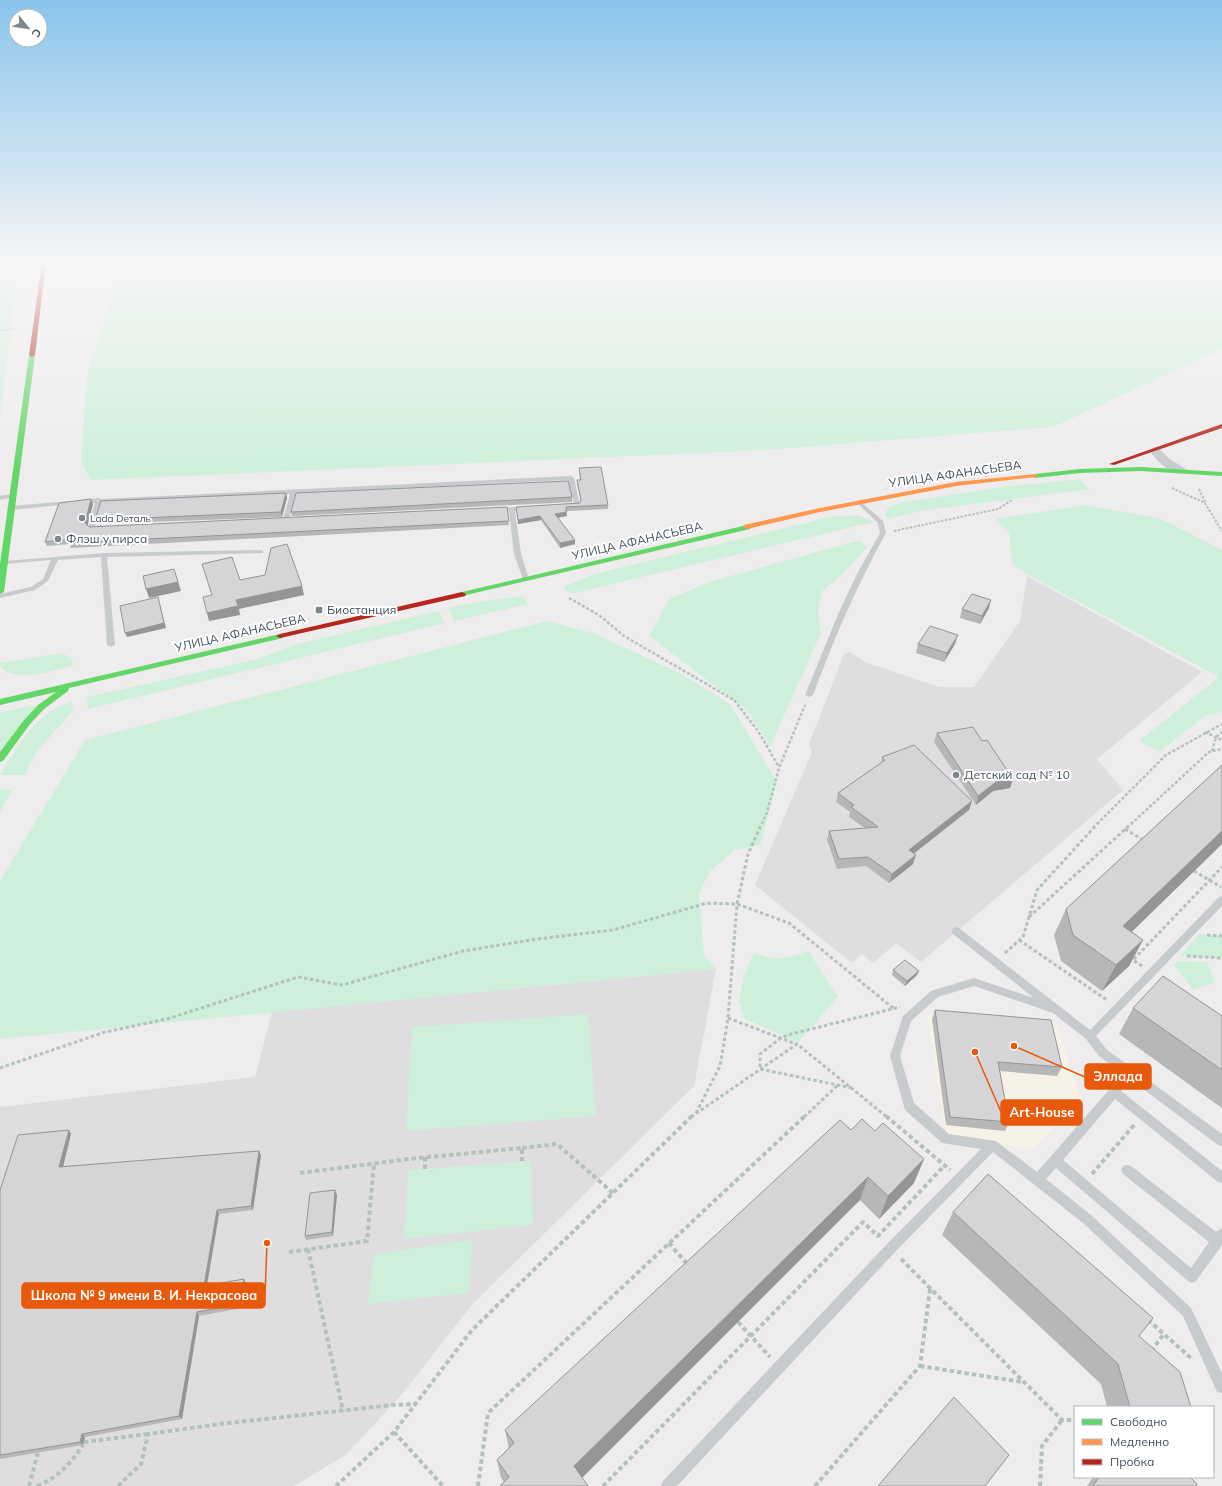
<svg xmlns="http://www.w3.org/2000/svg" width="1222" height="1486" font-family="Mulish,sans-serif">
	<rect width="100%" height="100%" fill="#eeecec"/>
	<polygon fill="#f7f2e6" points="927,1014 1057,1024 1080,1098 1033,1149 946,1139"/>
	<g fill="#dfdddf">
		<polygon points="1027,576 1202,672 1097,759 1123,790 921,962 896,943 873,963 862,954 852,963 755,885 812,752 809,744 844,654 850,652 865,662 939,687 974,687 1020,621"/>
		<polygon points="716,969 694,1086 471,1306 403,1393 347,1454 294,1486 0,1486 0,1107 255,1077 272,1012"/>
	</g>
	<g fill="#cef0db">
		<polygon points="0,262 19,262 0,418"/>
		<polygon points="185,262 1222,262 1222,349 1053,427 767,450 90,480 81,460 87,376 115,283"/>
		<polygon points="1080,479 1089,489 921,511 888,519 885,514 887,510 893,505 911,501 1003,487"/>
		<polygon points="1085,505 1159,518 1222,550 1222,712 1205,716 1159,752 1139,741 1219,677 1025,573 1012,563 1009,532 996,519"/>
		<polygon points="848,515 860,516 874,522 570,594 564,587 594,574 831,517"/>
		<polygon points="860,540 867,547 843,574 822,591 818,610 821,633 770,747 749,712 649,636 670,598 713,581"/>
		<polygon points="523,596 528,604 454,621 448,608 470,603"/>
		<polygon points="439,611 445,623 88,709 87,697 258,659 297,644"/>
		<polygon points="547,621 593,633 681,674 730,704 777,782 760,845 735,850 710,871 699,893 704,956 716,969 0,1039 0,881 85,740"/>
		<path d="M61,653L72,658L73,666C51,671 20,683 1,668L0,663Z"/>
		<path d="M71,701L73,711L38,750L24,775H0C2,769 7,763 11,757C28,731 42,713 71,701Z"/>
		<polygon points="29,706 36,706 0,751 0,713"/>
		<polygon points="13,789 0,812 0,790"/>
		<polygon points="1199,934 1222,936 1222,958 1180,956"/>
		<path d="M808,951L838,997L798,1042L745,1019L739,1001L744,975L754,953C779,960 783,960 808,951Z"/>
		<polygon points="1179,961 1207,962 1215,983 1193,990 1174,965"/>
		<polygon points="588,1014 596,1116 406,1131 412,1027"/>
		<polygon points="531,1161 533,1225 404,1239 408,1170"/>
		<polygon points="472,1240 469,1293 368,1304 374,1254"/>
	</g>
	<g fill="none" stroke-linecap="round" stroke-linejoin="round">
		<polyline stroke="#b4c2be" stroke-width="1.5" stroke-dasharray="2 1" stroke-linecap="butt" points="0,331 19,328"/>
		<g stroke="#b4c2be" stroke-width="2" stroke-dasharray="2.5 1.5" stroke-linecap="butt">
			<polyline points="1172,488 1205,503 1222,531"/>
			<polyline points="1199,489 1205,502"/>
			<polyline points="894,531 998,509 1012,500"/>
		</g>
		<g stroke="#b4c2be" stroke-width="2.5" stroke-dasharray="3 2" stroke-linecap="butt">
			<polyline points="569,598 599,615 624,636 734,700 758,731 779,767"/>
			<polyline points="1205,732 1222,740"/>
			<polyline points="1212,751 1216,737 1222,732"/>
			<polyline points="762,824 767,812 779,768 805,705"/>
			<polyline points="1097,824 1166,755 1222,724"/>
			<polyline points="1131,824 1209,752 1222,749"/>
		</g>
		<g stroke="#b4c2be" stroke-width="3" stroke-dasharray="3.5 2.5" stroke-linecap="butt">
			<polyline points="1125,829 1143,840"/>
			<polyline points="1194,871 1221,887"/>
			<polyline points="1029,917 1132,823"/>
			<polyline points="1207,935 1222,936"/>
			<polyline points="1019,940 1107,1000"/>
			<polyline points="1005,953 1023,937 1037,890 1098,823"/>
			<polyline points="1187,956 1222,958"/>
			<polyline points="1142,966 1133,960 1222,867"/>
			<polyline points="728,1018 796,1044"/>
			<polyline points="0,1068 105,1032 167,1019 298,977 342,985 463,951 537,939 613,930 707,903 737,904 789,923 893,1008"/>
			<polyline points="852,1088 760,1069 760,1054 781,1038 791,1034 900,1007"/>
			<polyline points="696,1113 720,1066 728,1018 737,904 748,854 762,823"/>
			<polyline points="691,1117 797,1044 887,1117"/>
			<polyline points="804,1117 838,1085"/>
		</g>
		<g stroke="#b4c2be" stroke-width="4" stroke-dasharray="4.5 3" stroke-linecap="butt">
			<polyline points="886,1116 950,1170"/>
			<polyline points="522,1148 557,1144 613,1193"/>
			<polyline points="425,1157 425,1169"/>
			<polyline points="300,1173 409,1159 522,1148 522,1161"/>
			<polyline points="1092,1174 1134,1125"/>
			<polyline points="669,1243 687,1264"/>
			<polyline points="308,1249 343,1411"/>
			<polyline points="289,1252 367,1241 374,1163"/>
			<polyline points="901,1259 1062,1420 1075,1420"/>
			<polyline points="1148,1320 1191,1358"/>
			<polyline points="738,1322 770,1357"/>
			<polyline points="1151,1351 1164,1334"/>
			<polyline points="920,1366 1022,1382"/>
			<polyline points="394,1432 443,1486"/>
			<polyline points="84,1442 148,1434"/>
			<polyline points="29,1486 38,1452"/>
			<path d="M37,1486C58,1478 71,1463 83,1445"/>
			<polyline points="118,1486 141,1464 148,1434 220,1424 392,1405 416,1404"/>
			<polyline points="336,1486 394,1432 472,1330 692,1116"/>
			<polyline points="478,1486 488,1413 805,1116"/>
			<polyline points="603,1486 863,1222 878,1236 944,1166"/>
			<polyline points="815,1486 920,1366 930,1289"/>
			<polyline points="1040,1486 1042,1446 1062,1420"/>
		</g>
		<g fill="#c8cbce" fill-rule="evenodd">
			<path d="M571,476L574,478L580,505C577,508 568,509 565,506L566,505L574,504L568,480L296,493L289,520L286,522L283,520L290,494L101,503L95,526L101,525L104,527C101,530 91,531 88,528L95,503L81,504L78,502L81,500L99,498L101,499Z"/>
			<polygon points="13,494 16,496 15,497 0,500 0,496"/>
			<path d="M859,500L883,521L886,533C857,585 834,639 813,695L809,697L805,695L839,612L858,572L880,533L878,523L857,503L856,502Z"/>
			<polygon points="70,501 73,503 72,504 11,510 8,508 11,506"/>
			<polygon points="512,507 527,507 530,509 527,511 515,511 521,554 529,579 526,581 523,579 514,554 509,511 496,512 493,510 496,508"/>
			<polygon points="261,550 263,551 263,553 107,557 115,645 111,647 107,645 101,557 58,560 48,581 35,590 0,598 0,594 31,587 43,579 51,560 3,564 3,562 5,561 104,553"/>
			<path d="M1222,896V906L1096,1036L1107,1050L1131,1067L1135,1069L1136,1071L1222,1134V1146L1218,1145L1131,1080L1121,1091L1222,1171V1183L1218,1182L1115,1099L1063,1160L1191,1268L1209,1242L1123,1174L1121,1170L1123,1166L1127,1165L1131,1166L1216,1232L1222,1228V1245L1196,1281L1192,1283L1188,1281L1056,1168L1046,1179L1091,1215L1191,1308L1222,1373V1393L1217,1392L1183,1316L1083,1223L993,1152L895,1252L677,1486H661L663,1481L887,1244L981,1149L942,1143L905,1110L890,1056L902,1019L903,1016L931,991L974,978L1034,998L953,934L951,931L953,928L956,927L959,928L1090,1030L1219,897ZM974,986L1053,1013L1086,1039L1099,1056L1123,1074L1037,1172L996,1141L949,1134L914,1103L900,1056L911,1021L938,997Z"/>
		</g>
		<path fill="#c8cbce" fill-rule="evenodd" d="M1155,447C1162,448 1164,455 1170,459C1175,463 1182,465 1186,470L1184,473C1171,476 1156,460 1149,450Z"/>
		<g fill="#63d668" fill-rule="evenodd">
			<polygon points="32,353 35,355 4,592 0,594 0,564 29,355"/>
			<polygon points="1141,467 1222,472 1222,476 1141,471 1080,473 1035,478 1032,476 1035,474 1080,469"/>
			<polygon points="747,525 751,527 750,529 462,596 458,594 462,592"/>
			<polygon points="280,634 283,634 284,636 283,638 69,688 68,691 44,709 30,724 3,761 0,762 0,752 24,720 38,705 56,692 0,705 0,699"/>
		</g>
		<polygon fill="#ff974d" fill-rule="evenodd" points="1035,474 1037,475 1037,477 956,486 820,512 747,529 743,527 744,525 820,508 956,482"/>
		<g fill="#b3261e" fill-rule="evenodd">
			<polygon points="42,262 46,262 35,355 32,357 29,355"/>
			<polygon points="1222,424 1222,428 1114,465 1109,464"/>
			<polygon points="462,592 466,594 465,596 280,638 276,636 280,634"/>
		</g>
	</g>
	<g fill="#b7b6b9">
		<polygon points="579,468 608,505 608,509 567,511 567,516 558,518 575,540 575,544 560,548 541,520 518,524 516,507 580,503 581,502 577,484 577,480 580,480"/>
		<polygon points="286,493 287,498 282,517 97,524 95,520"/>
		<polygon points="572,497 572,502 292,516 291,512"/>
		<polygon points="93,504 87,525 89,527 507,507 509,525 71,548 70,544 47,546 45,542"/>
		<polygon points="989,608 980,624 960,618 962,609"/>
		<polygon points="918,644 955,644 944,662 916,653"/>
		<polygon points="937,733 982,741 1013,779 1010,788 993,791 976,805 934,742"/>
		<polygon points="882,757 972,801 969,810 914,853 913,864 889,883 866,866 837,869 827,840 829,831 865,828 849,817 850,812 836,802 838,793 881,763"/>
		<polygon points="1222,765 1222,844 1131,932 1143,940 1129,966 1102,991 1061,961 1054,935 1066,909"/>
		<polygon points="893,970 919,971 917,975 905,986 892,975"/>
		<polygon points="1133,1008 1222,1016 1222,1108 1119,1034"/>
		<polygon points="935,1010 1062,1067 1057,1076 1000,1071 1009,1122 1005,1131 946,1125 932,1019"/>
		<polygon points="69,1130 71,1134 63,1166 261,1155 253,1210 219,1214 207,1286 244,1279 246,1283 242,1308 199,1316 182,1419 85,1437 83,1445 0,1459 0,1190"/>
		<polygon points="851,1130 914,1183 879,1219 860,1200 504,1482 501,1478 497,1460 509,1449 505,1430"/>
		<polygon points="337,1195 333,1236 306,1240 305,1236"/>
		<polygon points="953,1212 1191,1407 1107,1407 1101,1384 942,1235"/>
		<polygon points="1093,1477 1190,1477 1196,1486 1087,1486"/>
	</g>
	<g fill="#959496">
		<polygon points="286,493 287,498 282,517 281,512"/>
		<polygon points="91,499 93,504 87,528 85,523"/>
		<polygon points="566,512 567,516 555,518 555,514"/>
		<polygon points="540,516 541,520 518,524 518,520"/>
		<polygon points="575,540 575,544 560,548 560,543"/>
		<polygon points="174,569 181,591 149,598 146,589"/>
		<polygon points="302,586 304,595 239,609 240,615 209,621 207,613 236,600"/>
		<polygon points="158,597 166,628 127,637 125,633"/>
		<polygon points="991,600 989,608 980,624 982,616"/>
		<polygon points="958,635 955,644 944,662 947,653"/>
		<polygon points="1013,779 1010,788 993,791 976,805 978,796 996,782"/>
		<polygon points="972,801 969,810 907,859 909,850"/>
		<polygon points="1222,831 1222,844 1110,953 1123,926"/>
		<polygon points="916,855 913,864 889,883 892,874"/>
		<polygon points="1143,940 1129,966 1102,991 1116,965"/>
		<polygon points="919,971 917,975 905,986 907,981"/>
		<polygon points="69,1130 71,1134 62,1171 59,1167"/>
		<polygon points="259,1151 261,1155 253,1210 251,1206"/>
		<polygon points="924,1159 914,1183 879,1219 888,1196"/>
		<polygon points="868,1177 860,1200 576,1484 574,1466"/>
		<polygon points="335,1190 337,1195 333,1236 332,1232"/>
		<polygon points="217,1210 219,1214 206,1290 204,1286"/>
		<polygon points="244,1279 246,1283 242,1308 240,1304"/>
		<polygon points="197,1312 199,1316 182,1419 179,1416"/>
		<polygon points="82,1434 85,1437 83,1445 80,1442"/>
	</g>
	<g fill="#d5d4d7" stroke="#959496">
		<polygon points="601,467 608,505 566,507 566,512 555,514 575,540 560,543 540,516 518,520 516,507 580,503 581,500 577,480 581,480 579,468"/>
		<polygon points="568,481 572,497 291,512 296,493"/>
		<polygon points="286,493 281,512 95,520 101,501"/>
		<polygon points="91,499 85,523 89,527 507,507 509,521 69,543 71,539 45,542 59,503"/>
		<polygon points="287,544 302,586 236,600 238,606 207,613 203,597 212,595 202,564 232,557 240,580 265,575 271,548"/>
		<polygon points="174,569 178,582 146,589 143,576"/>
		<polygon points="972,594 991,600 982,616 962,609"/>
		<polygon points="158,597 164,623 125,633 120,606"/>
		<polygon points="930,626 958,635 947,653 918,644"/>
		<polygon points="973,727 982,741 987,740 1013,779 996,782 978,796 937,733"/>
		<polygon points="914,745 972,801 909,850 916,855 892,874 868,857 839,859 829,831 878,827 851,807 854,805 838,793 885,760 882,757"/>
		<polygon points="1222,765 1222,831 1123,926 1143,940 1116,965 1073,935 1066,909"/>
		<polygon points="905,960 919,971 907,981 893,970"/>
		<polygon points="1163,976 1222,1016 1222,1070 1133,1008"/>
		<polygon points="935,1010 1051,1020 1062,1067 998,1062 1009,1122 950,1117"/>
		<polygon points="862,1119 875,1131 883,1123 924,1159 888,1196 868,1177 574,1466 588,1486 500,1486 509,1477 497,1460 514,1443 505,1430 840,1120 851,1130"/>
		<polygon points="69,1130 59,1167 259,1151 251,1206 217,1210 204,1286 244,1279 240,1304 197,1312 179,1416 82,1434 80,1442 0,1455 0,1190 18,1135"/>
		<polygon points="988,1174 1153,1318 1139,1336 1180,1372 1191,1407 1130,1407 1118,1364 953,1212"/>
		<polygon points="335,1190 332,1232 305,1236 310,1193"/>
		<polygon points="954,1397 1009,1455 985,1486 878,1486"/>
		<polygon points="1099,1477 1190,1477 1197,1484 1196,1486 1093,1486"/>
	</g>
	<linearGradient id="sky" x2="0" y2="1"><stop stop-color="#8ac5ec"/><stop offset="0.56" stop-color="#f7f6f6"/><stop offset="1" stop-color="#f7f6f6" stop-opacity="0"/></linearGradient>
	<rect width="1222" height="470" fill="url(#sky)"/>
	<g fill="#7e868e" stroke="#fff" stroke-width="1.5">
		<circle cx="82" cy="518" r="4"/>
		<circle cx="58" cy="539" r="4"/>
		<rect x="315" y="606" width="8" height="8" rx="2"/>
		<circle cx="956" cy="775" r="4"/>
	</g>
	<g text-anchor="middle" stroke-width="4" stroke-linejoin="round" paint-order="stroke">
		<g font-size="10" fill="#424f5b" stroke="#fff" text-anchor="start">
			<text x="90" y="522">Lada Dеталь</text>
		</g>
		<g font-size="12" fill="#424f5b" stroke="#fff">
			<text transform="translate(955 474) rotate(-8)" y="4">УЛИЦА АФАНАСЬЕВА</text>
			<text transform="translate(637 541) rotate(-13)" y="4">УЛИЦА АФАНАСЬЕВА</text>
			<text transform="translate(240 633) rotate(-13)" y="4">УЛИЦА АФАНАСЬЕВА</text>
		</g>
		<g font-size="12" fill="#424f5b" stroke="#fff" text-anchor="start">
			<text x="66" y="543">Флэш у пирса</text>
			<text x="327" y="614">Биостанция</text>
			<text x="964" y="779">Детский сад № 10</text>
		</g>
	</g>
	<path fill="none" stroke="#e8590c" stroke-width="1.5" d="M1014 1046L1085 1077M975 1052L1001 1112M267 1243L265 1295"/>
	<g fill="#e8590c" stroke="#fff" stroke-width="1.5">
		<circle cx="1014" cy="1046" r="4"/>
		<circle cx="975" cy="1052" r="4"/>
		<circle cx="267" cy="1243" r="4"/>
	</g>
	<g fill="#e8590c" stroke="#e8590c" stroke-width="1.5">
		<rect x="1085" y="1064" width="66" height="25" rx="4"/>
		<rect x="1001" y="1100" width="81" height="25" rx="4"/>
		<rect x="22" y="1283" width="243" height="25" rx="4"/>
	</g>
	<g font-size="13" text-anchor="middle" font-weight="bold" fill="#fff">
		<text x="1118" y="1081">Эллада</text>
		<text x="1042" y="1117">Art-House</text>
		<text x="144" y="1300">Школа № 9 имени В. И. Некрасова</text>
	</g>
	<rect x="1074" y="1406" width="140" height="72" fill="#ffffff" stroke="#b3b9bd"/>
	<rect x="1082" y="1419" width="20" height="6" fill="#63d668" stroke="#b3b9bd"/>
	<text x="1110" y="1426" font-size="12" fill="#424f5b">Свободно</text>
	<rect x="1082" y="1439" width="20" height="6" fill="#ff974d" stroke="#b3b9bd"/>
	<text x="1110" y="1446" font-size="12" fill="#424f5b">Медленно</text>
	<rect x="1082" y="1459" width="20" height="6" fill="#b3261e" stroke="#b3b9bd"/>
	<text x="1110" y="1466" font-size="12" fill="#424f5b">Пробка</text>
	<g transform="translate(28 28) rotate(120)"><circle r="19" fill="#ffffff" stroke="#b3b9bd"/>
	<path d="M0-3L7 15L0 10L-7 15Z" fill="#7e868e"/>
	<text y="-6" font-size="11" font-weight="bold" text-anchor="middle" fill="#424f5b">С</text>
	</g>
</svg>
